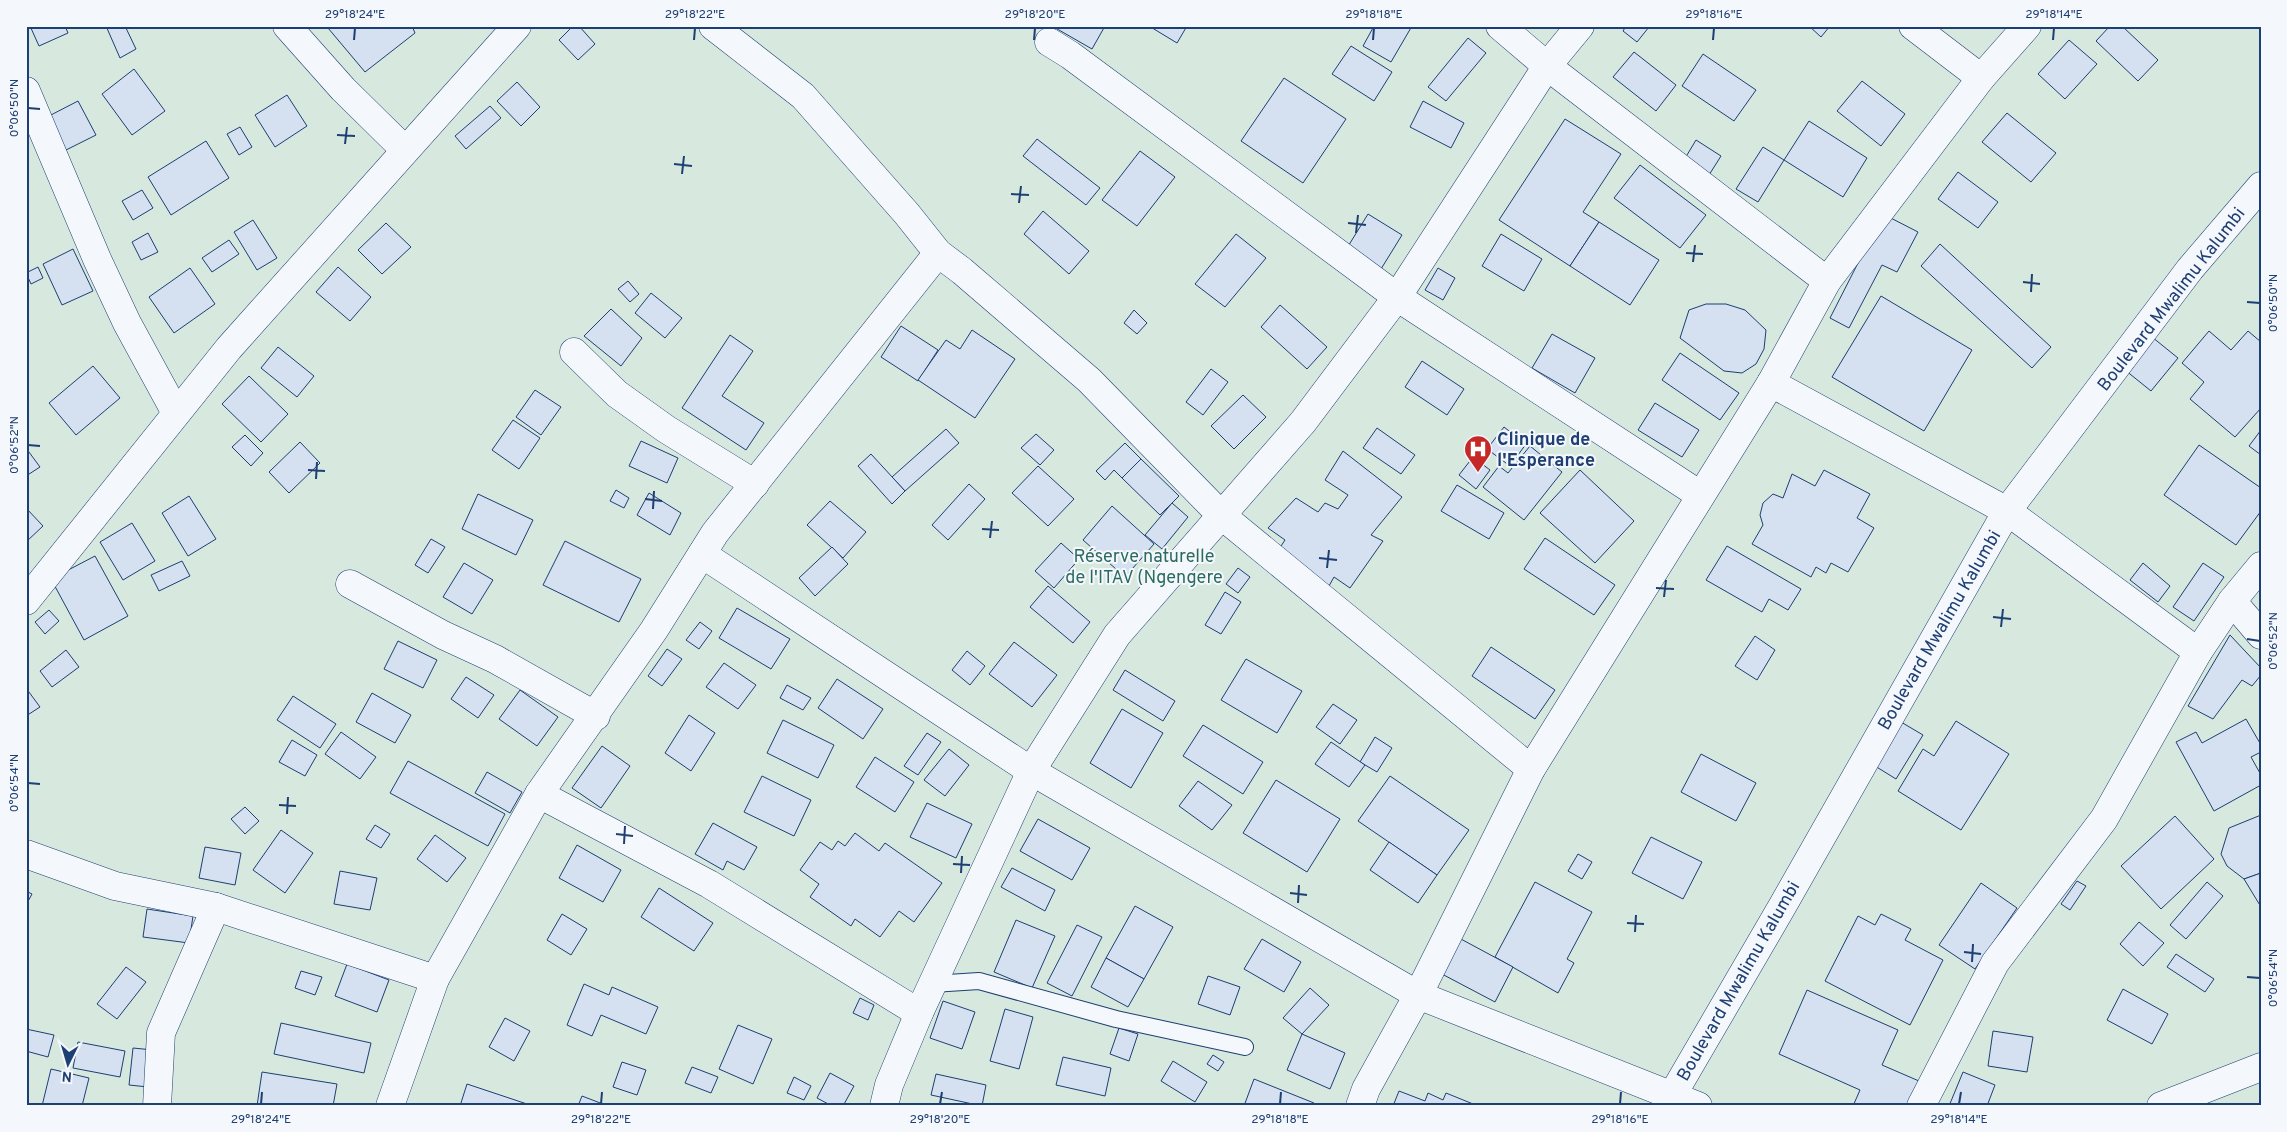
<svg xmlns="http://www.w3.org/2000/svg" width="2287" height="1132" font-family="Overpass,sans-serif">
	<rect width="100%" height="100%" fill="#f4f7fb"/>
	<rect fill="#d7e8df" stroke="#687fa3" x="26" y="26" width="2235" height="1080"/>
	<g fill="#d5e0f0" stroke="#1d3f73">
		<polygon points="30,26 65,26 68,33 39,46"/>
		<polygon points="106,26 125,26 136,49 120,58"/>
		<polygon points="330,26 412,26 415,33 365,72 328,28"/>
		<polygon points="573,26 579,26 595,44 578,60 559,40"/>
		<polygon points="1052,26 1105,26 1092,49"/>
		<polygon points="1149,26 1187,26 1177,43"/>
		<polygon points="1374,26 1412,26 1391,62 1363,46"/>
		<polygon points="1626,26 1648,26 1649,27 1637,42 1623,31"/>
		<polygon points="1809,26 1830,26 1821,37"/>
		<polygon points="2110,26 2122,26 2158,60 2138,81 2096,41"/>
		<polygon points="1468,38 1486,53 1446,101 1428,87"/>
		<polygon points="2069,40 2097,64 2065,99 2038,74"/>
		<polygon points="1351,46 1392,72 1374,101 1332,74"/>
		<polygon points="1634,52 1676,85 1656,111 1613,77"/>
		<polygon points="1703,54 1756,90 1734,121 1682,86"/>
		<polygon points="134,69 165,111 132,135 102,94"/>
		<polygon points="1284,78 1346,119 1303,183 1241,141"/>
		<polygon points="1862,81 1905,114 1881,146 1837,111"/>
		<polygon points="517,82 540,107 521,126 497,101"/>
		<polygon points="287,95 307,126 275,147 255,115"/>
		<polygon points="78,101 96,135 64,151 47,117"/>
		<polygon points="1423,101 1464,123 1451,148 1410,127"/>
		<polygon points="490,106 501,118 466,149 455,136"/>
		<polygon points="2007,113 2056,153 2031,182 1982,142"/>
		<polygon points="1565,119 1621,154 1583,212 1599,222 1570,266 1499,220"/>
		<polygon points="1809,121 1867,158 1843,197 1784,160"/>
		<polygon points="240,127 252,147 239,155 227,134"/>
		<polygon points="1037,139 1100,188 1086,205 1023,156"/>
		<polygon points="1696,140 1721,156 1709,175 1684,160"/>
		<polygon points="206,141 229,178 171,215 148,177"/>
		<polygon points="1763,147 1784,160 1758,202 1736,189"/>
		<polygon points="1140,151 1175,177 1137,226 1102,200"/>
		<polygon points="1640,165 1706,215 1680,248 1614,198"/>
		<polygon points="1958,172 1998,202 1978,228 1938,199"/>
		<polygon points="142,190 153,208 133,220 122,201"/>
		<polygon points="1043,211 1089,251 1069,274 1024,234"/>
		<polygon points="1368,214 1402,235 1381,269 1347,248"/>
		<polygon points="1883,214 1918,232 1897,272 1882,265 1849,328 1830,318"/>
		<polygon points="253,220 277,258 257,270 234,232"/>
		<polygon points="1599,222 1659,260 1630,305 1570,266"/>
		<polygon points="386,223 411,247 382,274 358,250"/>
		<polygon points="148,233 158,252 141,260 132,242"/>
		<polygon points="1236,234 1266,258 1225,307 1195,284"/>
		<polygon points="1501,234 1542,259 1524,291 1482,266"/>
		<polygon points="229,240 239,254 212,272 202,258"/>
		<polygon points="1940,244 2051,347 2032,368 1921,266"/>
		<polygon points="73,249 93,291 62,305 43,264"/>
		<polygon points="38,267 43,278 31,284 26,273"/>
		<polygon points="338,267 371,297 350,321 316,292"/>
		<polygon points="190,268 215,304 174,333 149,297"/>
		<polygon points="1438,268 1455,278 1443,300 1425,290"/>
		<polygon points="628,281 639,294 630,302 618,289"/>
		<polygon points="651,293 682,318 665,338 635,313"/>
		<polygon points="1881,296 1972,350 1924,431 1832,377"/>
		<polygon points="1706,304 1726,304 1745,310 1766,330 1764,349 1756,364 1742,373 1724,371 1680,338 1689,310"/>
		<polygon points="1280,305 1327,347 1307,369 1261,327"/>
		<polygon points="611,309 642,338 621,366 584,336"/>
		<polygon points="1134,310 1147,323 1137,334 1124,323"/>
		<polygon points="901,326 938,350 918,381 881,357"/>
		<polygon points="972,330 1015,359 975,418 918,380 946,340 960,349"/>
		<polygon points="2209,331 2231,350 2248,331 2261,342 2261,408 2235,437 2190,399 2204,382 2182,363"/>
		<polygon points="1552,334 1595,358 1575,393 1532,368"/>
		<polygon points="730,335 753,351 722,396 764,423 746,450 682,408"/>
		<polygon points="2152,337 2178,358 2151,391 2125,370"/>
		<polygon points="278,347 314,376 297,397 261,368"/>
		<polygon points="1680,353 1739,393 1720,420 1662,380"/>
		<polygon points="1422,361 1464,389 1447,415 1405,387"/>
		<polygon points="93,366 120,398 76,435 49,403"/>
		<polygon points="1211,369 1228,382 1203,415 1186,402"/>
		<polygon points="249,376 288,414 261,442 222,404"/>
		<polygon points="535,390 561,407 541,435 516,417"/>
		<polygon points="1243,395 1266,417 1234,449 1211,426"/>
		<polygon points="1655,403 1699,430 1682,457 1638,430"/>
		<polygon points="513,420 540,438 519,469 492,450"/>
		<polygon points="1504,427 1526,444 1510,466 1487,449"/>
		<polygon points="1377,428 1415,455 1401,474 1363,448"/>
		<polygon points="946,429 959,443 905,491 892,477"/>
		<polygon points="2261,430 2261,455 2249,446"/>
		<polygon points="1036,434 1054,450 1040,465 1021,448"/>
		<polygon points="245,435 263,453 251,466 232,447"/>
		<polygon points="641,441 678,458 667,483 629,466"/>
		<polygon points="300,442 320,463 289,493 269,472"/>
		<polygon points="1125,443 1141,459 1122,478 1114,470 1105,480 1096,471"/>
		<polygon points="2199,445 2261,488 2261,511 2236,545 2164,495"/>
		<polygon points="1530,446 1562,472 1524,520 1483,487 1499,466 1508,473"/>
		<polygon points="26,448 40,467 26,476"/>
		<polygon points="1343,451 1402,497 1371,535 1383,541 1350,588 1334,577 1329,586 1279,549 1285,540 1268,528 1296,498 1318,512 1325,503 1338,509 1348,495 1325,480"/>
		<polygon points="871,454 905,491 892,504 858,466"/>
		<polygon points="1473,457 1490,470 1476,489 1459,475"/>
		<polygon points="1141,459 1179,496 1160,515 1122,478"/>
		<polygon points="1038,466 1074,499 1048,526 1012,493"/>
		<polygon points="1580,470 1634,521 1595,563 1540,513"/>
		<polygon points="1824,470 1870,494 1857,518 1874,528 1848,572 1831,563 1826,573 1816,567 1811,577 1752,544 1763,525 1760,515 1763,503 1773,494 1783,498 1792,474 1815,486"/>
		<polygon points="969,484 985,499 948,540 932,525"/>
		<polygon points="1457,485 1504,513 1489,539 1441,511"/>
		<polygon points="616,490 629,498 624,508 610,501"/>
		<polygon points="649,493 681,513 670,535 637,515"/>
		<polygon points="478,494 533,520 516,555 462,529"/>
		<polygon points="189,496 216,539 188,556 162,513"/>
		<polygon points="830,501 866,532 843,558 807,525"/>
		<polygon points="1172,503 1188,517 1162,549 1145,535"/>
		<polygon points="1112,506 1154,544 1125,577 1083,540"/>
		<polygon points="26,508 43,526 26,542"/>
		<polygon points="132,523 155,561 123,580 100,542"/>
		<polygon points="1545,538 1615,585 1594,615 1524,569"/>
		<polygon points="431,539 445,547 428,573 415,565"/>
		<polygon points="565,541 641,579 619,622 543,585"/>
		<polygon points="1061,543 1079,559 1054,588 1035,571"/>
		<polygon points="1727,546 1801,589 1788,610 1769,599 1762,612 1706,580"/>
		<polygon points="832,547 848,564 815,596 799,578"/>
		<polygon points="95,556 128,616 84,640 51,579"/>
		<polygon points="182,561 190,576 159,591 151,575"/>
		<polygon points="464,563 493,580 472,614 443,597"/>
		<polygon points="2143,563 2170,586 2158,602 2130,580"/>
		<polygon points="2203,563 2224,577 2194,621 2173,607"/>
		<polygon points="1238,568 1250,577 1238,593 1226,584"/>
		<polygon points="1048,586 1090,622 1073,643 1030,607"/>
		<polygon points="1225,592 1241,602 1221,634 1205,625"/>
		<polygon points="737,608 790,639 771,669 719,638"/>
		<polygon points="49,610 59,621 45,634 35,622"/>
		<polygon points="700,622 712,631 699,649 686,640"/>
		<polygon points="2230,635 2261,668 2261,675 2252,686 2242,680 2213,719 2188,706"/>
		<polygon points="1755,636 1775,650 1757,680 1735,666"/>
		<polygon points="398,641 437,660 423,688 384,669"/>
		<polygon points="1014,642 1057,675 1032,707 989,674"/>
		<polygon points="1491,647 1555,690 1535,719 1472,676"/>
		<polygon points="667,649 682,659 662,686 648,676"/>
		<polygon points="66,650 79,667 52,687 40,671"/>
		<polygon points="967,651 985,666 970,685 952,670"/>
		<polygon points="1246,659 1302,691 1277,733 1221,700"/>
		<polygon points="724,663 756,685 738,709 706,687"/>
		<polygon points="1125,670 1175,701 1163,721 1113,690"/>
		<polygon points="466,677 494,695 478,718 451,699"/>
		<polygon points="837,679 883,709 863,739 818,708"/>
		<polygon points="787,685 811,698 803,710 780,698"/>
		<polygon points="26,688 40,707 26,716"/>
		<polygon points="520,690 558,717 537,746 499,719"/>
		<polygon points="372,693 411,715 395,743 356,722"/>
		<polygon points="293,696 336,724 320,748 277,720"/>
		<polygon points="1333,704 1357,720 1340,744 1316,727"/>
		<polygon points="1122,709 1163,733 1131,788 1090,763"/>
		<polygon points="689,715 715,733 691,771 665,753"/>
		<polygon points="2246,719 2261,745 2261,752 2251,757 2261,775 2261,785 2214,811 2176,742 2196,732 2202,743"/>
		<polygon points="783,720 834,745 818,778 767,753"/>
		<polygon points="1956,721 2009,754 1961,830 1898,791 1923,749 1934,756"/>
		<polygon points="1901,722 1923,735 1896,779 1875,766"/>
		<polygon points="1203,725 1263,762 1243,794 1183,756"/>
		<polygon points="341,732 376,757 360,779 325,754"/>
		<polygon points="927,733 941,742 918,775 904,766"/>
		<polygon points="1375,737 1392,748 1377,772 1360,762"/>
		<polygon points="292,740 317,755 305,776 279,762"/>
		<polygon points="1331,742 1365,765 1349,787 1315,764"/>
		<polygon points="602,746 630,766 601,808 572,788"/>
		<polygon points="949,749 969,765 945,796 924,780"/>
		<polygon points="1701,754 1756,783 1736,821 1681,792"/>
		<polygon points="875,757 914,782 895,812 856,787"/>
		<polygon points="408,761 505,814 488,846 390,793"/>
		<polygon points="487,772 522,792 510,813 475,793"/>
		<polygon points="762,776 811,800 794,836 744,812"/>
		<polygon points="1390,776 1469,830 1437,875 1358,821"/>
		<polygon points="1276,780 1340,819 1307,872 1243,833"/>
		<polygon points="1198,781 1232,805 1212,830 1179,806"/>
		<polygon points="927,803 972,824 956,858 910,837"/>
		<polygon points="245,807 259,821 245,834 231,819"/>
		<polygon points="2261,815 2261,873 2244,879 2227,866 2221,854 2229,828"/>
		<polygon points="2175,816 2214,859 2161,909 2121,866"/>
		<polygon points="1038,819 1090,848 1072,880 1020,851"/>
		<polygon points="713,823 757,847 744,870 727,861 723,870 695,854"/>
		<polygon points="375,825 390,834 381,848 366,839"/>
		<polygon points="281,830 313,853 285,893 253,870"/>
		<polygon points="855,833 879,851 885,843 942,883 914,922 899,911 880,937 855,919 851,926 810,897 819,884 800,870 820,842 832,850 838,841 845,846"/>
		<polygon points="435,835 466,858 447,882 417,859"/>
		<polygon points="1651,837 1702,862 1683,899 1632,873"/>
		<polygon points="1389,842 1437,875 1418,903 1370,870"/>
		<polygon points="577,845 621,870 603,902 559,878"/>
		<polygon points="205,847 241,853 235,885 199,878"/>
		<polygon points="1578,854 1592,862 1582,879 1568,871"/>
		<polygon points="1012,868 1055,890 1045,911 1001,887"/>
		<polygon points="340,871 377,878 370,910 334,904"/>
		<polygon points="2261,873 2261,907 2244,879"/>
		<polygon points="2077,881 2086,886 2070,910 2061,904"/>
		<polygon points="1535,882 1592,912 1567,959 1574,963 1558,993 1495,957"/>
		<polygon points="2207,882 2223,896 2186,939 2170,925"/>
		<polygon points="1981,883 2017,908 1975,969 1939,945"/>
		<polygon points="659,888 713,923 694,951 641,917"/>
		<polygon points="26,891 32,894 26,905"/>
		<polygon points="1135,906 1173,927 1144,979 1106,958"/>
		<polygon points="147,909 193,916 189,943 143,937"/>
		<polygon points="562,914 587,929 571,955 547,940"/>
		<polygon points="1881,914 1911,929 1905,940 1943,960 1910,1025 1825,981 1858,916 1875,925"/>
		<polygon points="1016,920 1055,936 1032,988 994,972"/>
		<polygon points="2139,922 2164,943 2143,966 2120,944"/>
		<polygon points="1077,925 1102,937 1072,996 1047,983"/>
		<polygon points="1459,938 1513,967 1495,1002 1440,973"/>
		<polygon points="1262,939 1301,962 1284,992 1244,969"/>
		<polygon points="2176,954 2214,979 2205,992 2167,967"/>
		<polygon points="1106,958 1144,979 1128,1007 1091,987"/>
		<polygon points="347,964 389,980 377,1012 335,996"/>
		<polygon points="126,967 146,982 117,1019 97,1004"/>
		<polygon points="301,971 322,977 315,995 295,988"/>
		<polygon points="1208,976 1240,987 1230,1015 1198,1004"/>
		<polygon points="584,984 609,995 612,987 658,1007 646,1034 601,1015 592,1036 567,1025"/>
		<polygon points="1310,988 1329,1005 1302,1034 1283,1018"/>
		<polygon points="2123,989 2168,1014 2152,1044 2107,1020"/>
		<polygon points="1807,990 1898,1030 1882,1065 1919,1081 1908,1106 1853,1106 1860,1090 1779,1054"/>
		<polygon points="860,998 874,1005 868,1020 853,1013"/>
		<polygon points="943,1001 975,1012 962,1049 930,1038"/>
		<polygon points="1005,1009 1033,1017 1019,1069 990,1061"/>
		<polygon points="505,1018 530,1031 514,1061 489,1047"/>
		<polygon points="281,1023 371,1043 364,1073 274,1054"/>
		<polygon points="738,1025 772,1039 753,1084 719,1069"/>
		<polygon points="1119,1028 1138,1034 1129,1061 1110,1054"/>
		<polygon points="26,1029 54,1035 48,1057 26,1051"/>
		<polygon points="1993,1031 2033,1037 2027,1072 1988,1066"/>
		<polygon points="1302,1034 1345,1053 1330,1089 1287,1070"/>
		<polygon points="78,1042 125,1051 120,1077 73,1068"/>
		<polygon points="133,1048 153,1050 148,1087 129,1085"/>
		<polygon points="1213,1055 1224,1062 1218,1071 1207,1064"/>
		<polygon points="1063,1057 1111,1068 1105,1096 1056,1085"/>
		<polygon points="1173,1061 1207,1082 1195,1102 1161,1081"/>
		<polygon points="622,1062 646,1070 637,1095 613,1087"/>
		<polygon points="692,1067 718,1077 711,1093 685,1083"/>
		<polygon points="51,1069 89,1078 82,1106 42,1106"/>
		<polygon points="262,1072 337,1084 333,1106 257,1106"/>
		<polygon points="1963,1072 1995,1085 1987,1106 1949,1106"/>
		<polygon points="830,1073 854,1086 843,1106 832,1106 817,1098"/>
		<polygon points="936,1074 986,1085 982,1106 931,1095"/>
		<polygon points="794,1077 811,1086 804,1100 787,1093"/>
		<polygon points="1254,1079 1314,1103 1313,1106 1244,1106"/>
		<polygon points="467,1084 530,1105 530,1106 460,1106"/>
		<polygon points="1399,1091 1425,1101 1428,1093 1443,1100 1446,1093 1478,1106 1393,1106"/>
		<polygon points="582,1096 608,1106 578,1106"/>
	</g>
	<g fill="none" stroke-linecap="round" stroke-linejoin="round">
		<g stroke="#1d3f73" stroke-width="18">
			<polyline id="service" points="932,984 979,981 1116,1019 1245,1047"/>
		</g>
		<g stroke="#1d3f73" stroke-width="29">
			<g id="minor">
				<polyline points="287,26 343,89 405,150"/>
				<polyline points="713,26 803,96 907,214 938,253 962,271 1089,380 1221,515 1531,769"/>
				<polyline points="1500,26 1547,66 1827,281"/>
				<polyline points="1913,26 1981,78"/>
				<polyline points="1049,42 1070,55 1397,297 1700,495"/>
				<polyline points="26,91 97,259 127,323 176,413"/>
				<polyline points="574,352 617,394 666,429 755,484"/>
				<polyline points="1771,383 2007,511 2198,652"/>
				<polyline points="702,554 1031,771 1418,995 1698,1106"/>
				<polyline points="350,584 443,635 495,659 596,716"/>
				<polyline points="26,601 229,348 517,26"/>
				<polyline points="2232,601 2261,635"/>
				<polyline points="539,794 709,884 919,1013"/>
				<polyline points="26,854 115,886 216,907 435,979"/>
				<polyline points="157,1106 161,1033 216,907"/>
				<polyline points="390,1106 435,979 539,794 654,630 715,533 938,253"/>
				<polyline points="884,1106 889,1085 919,1013 1031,771 1117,635 1303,422 1397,297 1547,66 1580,26"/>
				<polyline points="1360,1106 1366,1089 1418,995 1531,769 1771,383 1827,281 1981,78 2027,26"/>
				<polyline points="1921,1106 1995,963 2104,819 2198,652 2232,601 2261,566"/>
				<polyline points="2161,1106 2261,1067"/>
			</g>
		</g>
		<g stroke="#1d3f73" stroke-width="29">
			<polyline id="tertiary" points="1666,1106 1783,905 2007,511 2190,269 2261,186"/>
		</g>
		<use href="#service" stroke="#f4f7fb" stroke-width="16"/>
		<use href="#minor" stroke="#f4f7fb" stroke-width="28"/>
		<use href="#tertiary" stroke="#f4f7fb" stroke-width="28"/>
	</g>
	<path fill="none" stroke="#1d3f73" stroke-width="2" d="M354,40L355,28M694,40L695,28M1034,40L1035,28M1373,40L1374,28M1713,40L1714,28M2053,40L2054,28M28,108L40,109M337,135L355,136M345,144L347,127M674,164L692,166M682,174L684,156M1011,194L1029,195M1019,203L1021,186M1348,223L1366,225M1356,233L1358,215M1686,253L1703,254M1693,262L1695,245M2023,282L2040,284M2031,292L2032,274M2247,302L2260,303M28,445L40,446M308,470L325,471M316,479L317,462M645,499L662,501M653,509L654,491M982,529L999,530M990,538L992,521M1319,558L1337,560M1327,568L1329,550M1656,588L1674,589M1664,597L1666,580M1993,617L2011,619M2001,627L2003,609M2247,639L2260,641M28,783L40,784M279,805L296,806M287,814L288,797M616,834L633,836M624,844L625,826M953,864L970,865M961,873L962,856M1290,893L1307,895M1298,903L1299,885M1627,923L1644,924M1635,932L1636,915M1964,952L1981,954M1972,962L1973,944M2247,977L2260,978M261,1104L262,1092M601,1104L602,1092M940,1104L942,1092M1280,1104L1281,1092M1620,1104L1621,1092M1959,1104L1961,1092"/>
	<defs>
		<g id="hospital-pin" transform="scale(1.4375)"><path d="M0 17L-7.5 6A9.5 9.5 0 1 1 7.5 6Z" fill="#c62828" stroke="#f4f7fb"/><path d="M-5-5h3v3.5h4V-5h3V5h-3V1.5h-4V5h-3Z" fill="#fff"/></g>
	</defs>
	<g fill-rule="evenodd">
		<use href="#hospital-pin" x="1478" y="449"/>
	</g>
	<g text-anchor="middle" stroke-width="4" stroke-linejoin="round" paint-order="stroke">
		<g font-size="18" fill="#1d3f73" stroke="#f4f7fb">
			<text transform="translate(2171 299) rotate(-52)" y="6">Boulevard Mwalimu Kalumbi</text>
			<text transform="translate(1939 630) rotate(-60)" y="6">Boulevard Mwalimu Kalumbi</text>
			<text transform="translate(1738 981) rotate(-60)" y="6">Boulevard Mwalimu Kalumbi</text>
		</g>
		<g font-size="18" font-weight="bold" fill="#1d3f73" stroke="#f4f7fb" text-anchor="start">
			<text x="1497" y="445">Clinique de<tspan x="1497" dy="21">l'Esperance</tspan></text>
		</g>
		<g font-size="18" fill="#2c6c60" stroke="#f4f7fb">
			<text x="1144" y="562">Réserve naturelle<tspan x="1144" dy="21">de l'ITAV (Ngengere</tspan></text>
		</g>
	</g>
	<rect width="2287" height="1132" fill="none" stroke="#f4f7fb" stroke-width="55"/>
	<g transform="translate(68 1064) rotate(185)" stroke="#f4f7fb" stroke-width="4" paint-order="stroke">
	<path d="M0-4L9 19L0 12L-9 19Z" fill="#1d3f73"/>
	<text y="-8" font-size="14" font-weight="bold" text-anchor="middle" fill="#1d3f73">N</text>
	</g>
	<rect x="28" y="28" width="2232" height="1076" fill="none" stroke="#1d3f73" stroke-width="2"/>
	<g font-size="12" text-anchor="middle" fill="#1d3f73">
		<text x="355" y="18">29°18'24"E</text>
		<text x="695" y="18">29°18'22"E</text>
		<text x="1035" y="18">29°18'20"E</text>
		<text x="1374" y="18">29°18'18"E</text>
		<text x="1714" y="18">29°18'16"E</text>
		<text x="2054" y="18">29°18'14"E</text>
		<text transform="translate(14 108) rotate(-90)" y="4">0°06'50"N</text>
		<text transform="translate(2273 303) rotate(-90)" y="4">0°06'50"N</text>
		<text transform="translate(14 445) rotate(-90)" y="4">0°06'52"N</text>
		<text transform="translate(2273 641) rotate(-90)" y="4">0°06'52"N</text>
		<text transform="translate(14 783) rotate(-90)" y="4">0°06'54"N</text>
		<text transform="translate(2273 978) rotate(-90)" y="4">0°06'54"N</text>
		<text x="261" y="1123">29°18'24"E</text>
		<text x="601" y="1123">29°18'22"E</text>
		<text x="940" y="1123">29°18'20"E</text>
		<text x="1280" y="1123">29°18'18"E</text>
		<text x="1620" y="1123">29°18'16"E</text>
		<text x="1959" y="1123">29°18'14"E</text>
	</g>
</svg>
